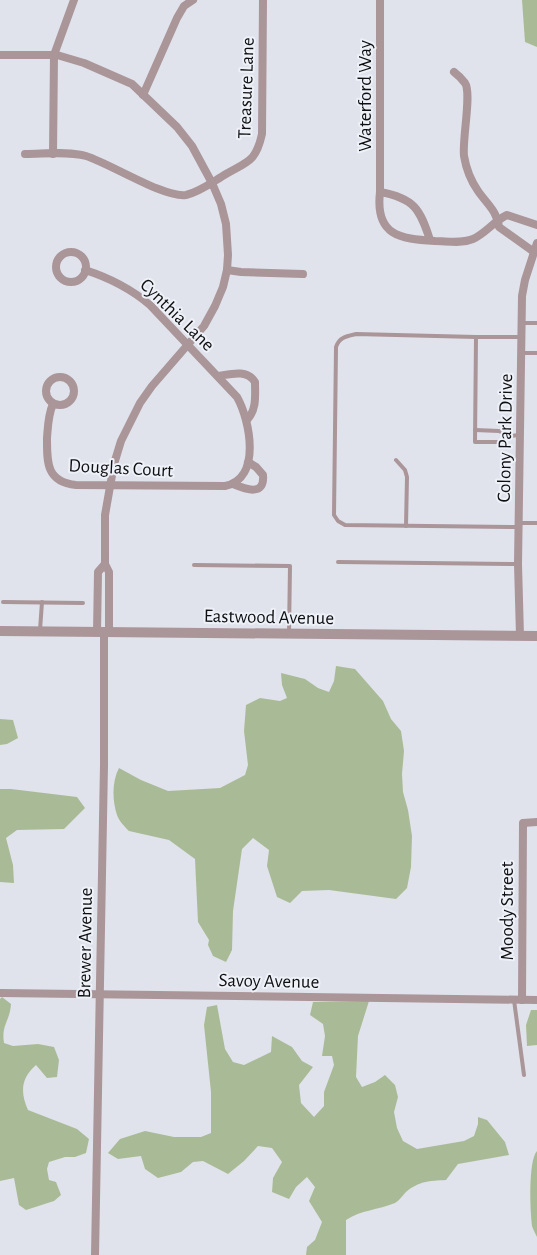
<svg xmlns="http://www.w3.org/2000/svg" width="537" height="1255" font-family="'Alegreya Sans',sans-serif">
	<rect width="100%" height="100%" fill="#e0e3eb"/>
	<g fill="#a9bb96">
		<polygon points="522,0 537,0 537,47 525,42"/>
		<path d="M336,666L355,669L383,701L391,719L401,731L404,751L402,774L403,792L408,810L412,836L411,867L407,888L396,899L329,890L302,891L290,903L277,897L267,866L269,850L253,838L242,849L233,911L232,950L226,962L213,956L208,945L209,940L198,922L195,859L169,840L129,831C125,827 119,821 117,815C112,800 112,781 119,768L141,780L168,791L220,788L245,775L248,765L244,731L246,705L260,698L280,701L287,698L282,685L281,673L305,679L318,688L329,692L334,681Z"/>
		<polygon points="0,719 13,720 18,738 7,744 0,745"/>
		<polygon points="0,789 11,789 77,797 85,808 64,829 17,830 6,838 13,865 14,883 0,882"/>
		<path d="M2,997L11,1004C10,1021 1,1025 4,1043L13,1046L38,1044L54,1047L59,1060L57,1077L47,1078L36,1065C21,1078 20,1092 28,1110L77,1129L89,1139L86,1153L75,1157H65L49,1162L47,1169L49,1180L56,1182L61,1195L54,1201L26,1210L19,1205L14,1178L0,1181V999Z"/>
		<path d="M369,1001L358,1036L356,1077L362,1087L375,1082L385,1075L395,1085L398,1097L394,1112L397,1128L403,1141L417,1149L464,1141L474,1136L478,1124V1117L487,1120L505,1142L509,1155L458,1164L446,1180C429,1181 419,1181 406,1192C402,1196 399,1201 395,1203C378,1210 361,1210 346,1220V1255H306L307,1247L315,1240L322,1222L309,1201L315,1187L307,1177L296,1187L289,1199L272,1192L273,1178L282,1162L272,1148L258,1146L244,1161L228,1174L203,1161L193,1162L181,1172L158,1178L145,1169L141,1156L118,1159L108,1153L120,1139L145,1131L174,1137H201L211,1133V1092L204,1025L207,1007L217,1005L225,1049L233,1062L244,1065L271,1052L272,1036L292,1047L302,1061L313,1067L299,1085L301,1103L314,1117L324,1106V1092L334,1065L332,1056H322L325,1036L323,1024L310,1015L313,1002Z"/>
		<polygon points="531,1010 537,1010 537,1045 527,1046 526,1025"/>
		<path d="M537,1151V1237C535,1233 533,1229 532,1226C530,1211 528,1161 537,1151Z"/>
	</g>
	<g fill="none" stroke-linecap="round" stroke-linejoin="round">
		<g stroke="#aa9599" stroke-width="4">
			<polyline points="522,323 537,323"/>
			<polyline points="476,337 521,337"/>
			<polyline points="522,353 537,353"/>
			<polyline points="475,430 499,431 509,436 521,435"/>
			<path d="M509,436L501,442H475L476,337L356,334C347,336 339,337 336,347L334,515L338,521L345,525L518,527"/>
			<polyline points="396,460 405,470 407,477 406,526"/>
			<polyline points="519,523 537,523"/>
			<polyline points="338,562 518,564"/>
			<polyline points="194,565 290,566 289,633"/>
			<polyline points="3,602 83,603"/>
			<polyline points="40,630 42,602"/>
			<polyline points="514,1000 524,1075"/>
		</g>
		<g stroke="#aa9599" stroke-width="8">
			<path d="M380,0V192C375,235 399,239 435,241C447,241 461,244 473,239C485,234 494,221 507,215L537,225"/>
			<polyline points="0,55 57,55 84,63 132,84 177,127 192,146 212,183 221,204 226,224 228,255 227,270 223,287 215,306 204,326 152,386 140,403 121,441 114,464 105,515 105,564 98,572 97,632"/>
			<path d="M454,72C458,75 462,79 465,83C472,93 462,139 464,156C466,168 471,181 478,191C487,204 497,211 499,227L534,252"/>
			<polyline points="143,95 177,18 184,6 193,0"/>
			<path d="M25,154C44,154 69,151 86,156C111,164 164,198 186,195C200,192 214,181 226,174C249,161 256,161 262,134L263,0"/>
			<polyline points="53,154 54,55 74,0"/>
			<path d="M380,192C414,198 420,209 430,240"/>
			<circle cx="71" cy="267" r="15"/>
			<polyline points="227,270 241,272 303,274"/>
			<path d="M218,376C231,374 247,369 255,382C255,396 257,409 247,420"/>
			<circle cx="60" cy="391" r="14"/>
			<path d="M53,404C48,415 48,426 47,438C47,462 46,482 76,485L225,486C262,479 250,420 237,397L150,305C130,288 110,278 85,270"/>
			<path d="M233,484C245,489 265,497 263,475L256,467L248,462"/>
			<polyline points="105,564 109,572 109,632"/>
			<polyline points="520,636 518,564 522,296 525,280 537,243"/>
			<polyline points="0,993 537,1000"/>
			<polyline points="522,1000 523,823 537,822"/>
			<polyline points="95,1255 104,765 104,632"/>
		</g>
		<polyline stroke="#aa9599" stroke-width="10" points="0,631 537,636"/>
	</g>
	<g text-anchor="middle" stroke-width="4" stroke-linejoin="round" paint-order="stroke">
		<g font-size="19" fill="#0e0f11" stroke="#eef1f8">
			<text transform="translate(245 88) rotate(-88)" y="7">Treasure Lane</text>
			<text transform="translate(364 96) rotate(-90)" y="7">Waterford Way</text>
			<text transform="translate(178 314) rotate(44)" y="7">Cynthia Lane</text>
			<text transform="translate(504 438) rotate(-89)" y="7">Colony Park Drive</text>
			<text transform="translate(121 467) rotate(3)" y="7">Douglas Court</text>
			<text transform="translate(269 616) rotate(1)" y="7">Eastwood Avenue</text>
			<text transform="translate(506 911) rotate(-90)" y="7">Moody Street</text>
			<text transform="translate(84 943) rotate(-89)" y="7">Brewer Avenue</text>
			<text transform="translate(269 980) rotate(1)" y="7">Savoy Avenue</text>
		</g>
	</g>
</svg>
